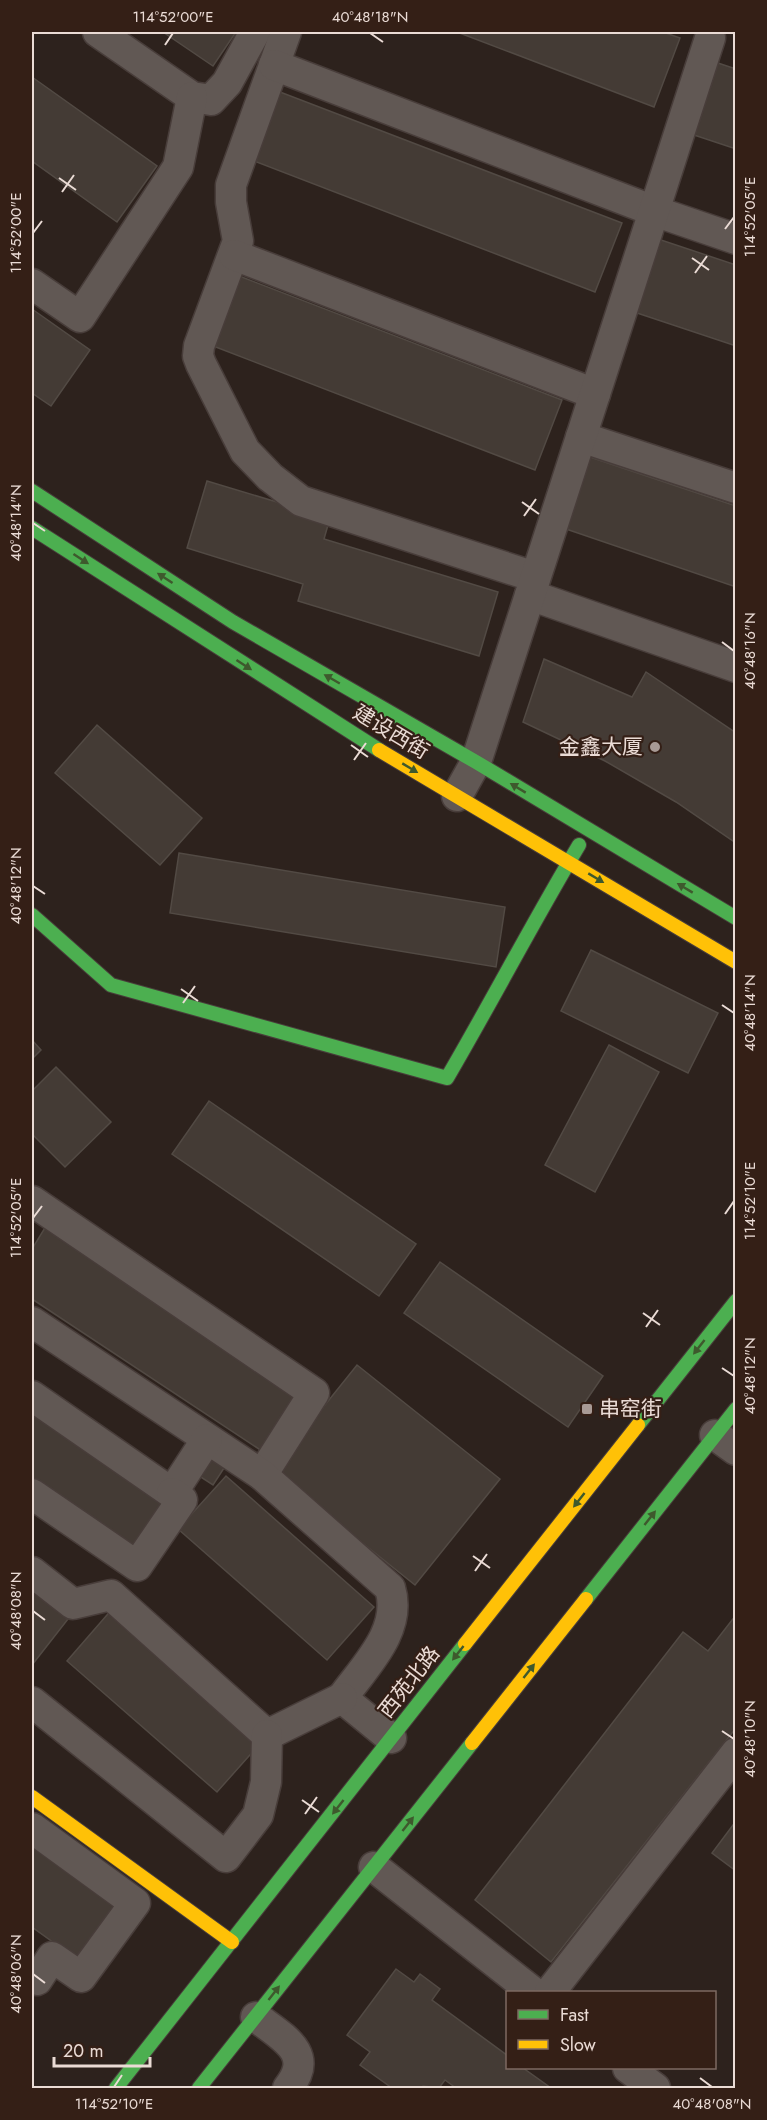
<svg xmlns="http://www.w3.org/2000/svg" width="767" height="2120" font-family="Jost,'Noto Sans SC',sans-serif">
	<rect width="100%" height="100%" fill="#2d221d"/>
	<g fill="#443b35" stroke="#524a44" stroke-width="1.5">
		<polygon points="163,32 236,32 213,66"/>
		<polygon points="457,32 663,32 680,38 654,107"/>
		<polygon points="718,63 736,69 736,149 694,135"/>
		<polygon points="32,77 157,166 117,222 32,161"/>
		<polygon points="280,92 622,223 595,292 254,161"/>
		<polygon points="658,239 736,265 736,346 634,312"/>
		<polygon points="234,274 562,400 535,470 208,344"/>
		<polygon points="32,309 90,350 51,406 32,393"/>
		<polygon points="590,457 736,506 736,587 566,529"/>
		<polygon points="207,481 330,518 324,539 498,592 479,656 298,601 303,584 187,548"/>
		<polygon points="544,659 632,697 646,672 736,733 736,843 676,802 605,761 523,722"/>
		<polygon points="97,725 202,818 160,865 55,773"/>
		<polygon points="179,853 505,907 496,967 170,913"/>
		<polygon points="591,950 718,1013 688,1073 561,1011"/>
		<polygon points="32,1040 41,1050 32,1059"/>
		<polygon points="609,1045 659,1072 595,1192 545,1165"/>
		<polygon points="56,1067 111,1122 65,1167 32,1134 32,1091"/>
		<polygon points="209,1101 416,1244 379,1296 172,1154"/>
		<polygon points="46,1226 306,1398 268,1455 32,1299 32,1249"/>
		<polygon points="440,1262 603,1376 568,1427 404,1313"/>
		<polygon points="357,1365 500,1479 415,1585 272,1471"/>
		<polygon points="32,1401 175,1501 136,1557 32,1484"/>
		<polygon points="207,1449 228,1462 213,1485 193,1472"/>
		<polygon points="226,1476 374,1607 327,1660 178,1529"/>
		<polygon points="32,1583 72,1614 32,1665"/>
		<polygon points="113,1608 264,1739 217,1792 67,1661"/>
		<polygon points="736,1615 736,1728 551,1962 475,1900 683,1632 708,1651"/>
		<polygon points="736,1821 736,1871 712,1853"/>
		<polygon points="32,1838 124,1904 82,1963 32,1927"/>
		<polygon points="396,1969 414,1982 420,1974 440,1989 432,2000 508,2056 508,2068 523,2068 551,2088 456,2088 445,2080 439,2088 423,2086 421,2088 392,2088 360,2065 370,2052 347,2035"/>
	</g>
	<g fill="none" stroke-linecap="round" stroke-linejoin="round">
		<g stroke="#483d3a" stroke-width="33">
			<g id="street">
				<polyline points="98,32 192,97 211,100 227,83 255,32"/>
				<polyline points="286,32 231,185 231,202 238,241 199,346 198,356 201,364 245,451 270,477 301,501 535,577"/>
				<polyline points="274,65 654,211 736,239"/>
				<polyline points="234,255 595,394"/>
				<polyline points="32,284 80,317 178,167 192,97"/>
				<polyline points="581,437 736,488"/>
				<polyline points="530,595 736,667"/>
				<polyline points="457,796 476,762 710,38"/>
				<polyline points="32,1201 314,1393 262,1475"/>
				<path d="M32,1322L262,1475L390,1588C403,1630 365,1666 342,1698L391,1738"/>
				<polyline points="32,1396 172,1493 207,1439"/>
				<polyline points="715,1435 736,1450"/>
				<polyline points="32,1494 137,1566 182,1500 172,1493"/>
				<polyline points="32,1572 73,1604 111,1595 267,1735 342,1698"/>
				<polyline points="32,1702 226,1857 258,1815 266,1782 267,1735"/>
				<polyline points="32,1828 135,1903 81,1977 52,1957 37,1980"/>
				<polyline points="374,1867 533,1992"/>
				<polyline points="550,1992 736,1753"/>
				<path d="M256,2017C282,2037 316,2053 288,2088"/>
				<polyline points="628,2068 655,2088"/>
			</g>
		</g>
		<g stroke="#483d3a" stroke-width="16">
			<g id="fast">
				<polyline points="32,491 233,622 476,762 736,918"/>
				<polyline points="32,528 379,750"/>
				<path d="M32,915L111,985L447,1078C492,1001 533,922 579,845"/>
				<polyline points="638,1425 736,1301"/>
				<polyline points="586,1599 736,1409"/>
				<polyline points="116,2088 465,1644"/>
				<polyline points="199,2088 472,1743"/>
			</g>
		</g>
		<g stroke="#483d3a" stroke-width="16">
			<g id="slow">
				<polyline points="379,750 736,962"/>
				<polyline points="465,1644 638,1425"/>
				<polyline points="472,1743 586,1599"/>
				<polyline points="32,1797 232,1942"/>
			</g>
		</g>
		<use href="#street" stroke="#615854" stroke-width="30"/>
		<use href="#fast" stroke="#4caf50" stroke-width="14"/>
		<use href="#slow" stroke="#ffc107" stroke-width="14"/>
	</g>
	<defs><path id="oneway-solid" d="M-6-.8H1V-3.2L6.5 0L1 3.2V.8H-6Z" transform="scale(1.5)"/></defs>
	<g fill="#3e592d">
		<use href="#oneway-solid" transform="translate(81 559) rotate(33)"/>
		<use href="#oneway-solid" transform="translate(165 578) rotate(-147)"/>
		<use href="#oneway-solid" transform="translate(244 665) rotate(33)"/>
		<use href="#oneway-solid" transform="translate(332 679) rotate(-150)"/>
		<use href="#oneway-solid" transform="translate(410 768) rotate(31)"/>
		<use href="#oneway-solid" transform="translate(518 788) rotate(-149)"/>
		<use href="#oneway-solid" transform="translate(596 878) rotate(31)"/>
		<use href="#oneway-solid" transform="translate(685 888) rotate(-149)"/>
		<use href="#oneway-solid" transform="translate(699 1347) rotate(128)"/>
		<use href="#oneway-solid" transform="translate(579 1500) rotate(128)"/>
		<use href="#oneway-solid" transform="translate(650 1518) rotate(-52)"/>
		<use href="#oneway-solid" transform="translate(458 1653) rotate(128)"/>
		<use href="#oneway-solid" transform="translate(529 1671) rotate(-52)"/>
		<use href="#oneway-solid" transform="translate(338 1807) rotate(128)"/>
		<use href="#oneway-solid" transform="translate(408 1824) rotate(-52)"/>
		<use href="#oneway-solid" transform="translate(274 1993) rotate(-52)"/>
	</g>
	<path fill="none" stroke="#eadbd5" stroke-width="2" d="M370,33L383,42M165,45L173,33M59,178L76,190M62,192L74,175M725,229L734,217M33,233L42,221M692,258L709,270M695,273L707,256M522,502L539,514M524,516L536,499M33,523L45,531M722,642L734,651M351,745L368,757M354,760L366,743M33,886L45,894M181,989L198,1001M183,1003L195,986M722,1005L734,1013M725,1214L734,1201M33,1218L42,1206M643,1313L660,1325M646,1327L658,1310M722,1368L734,1376M473,1556L490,1568M475,1571L487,1554M33,1611L45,1620M722,1731L734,1739M302,1800L319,1812M305,1814L317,1797M33,1974L45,1983M700,2078L712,2087M114,2087L122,2075"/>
	<g fill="#a89a95" stroke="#341f16" stroke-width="2">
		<circle cx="655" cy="747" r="6"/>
		<rect x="581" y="1403" width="12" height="12" rx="3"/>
	</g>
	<g text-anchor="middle" stroke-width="4.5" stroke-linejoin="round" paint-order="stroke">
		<g font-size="21" fill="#eadbd5" stroke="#341f16">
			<text transform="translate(391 732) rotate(31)" y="7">建设西街</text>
			<text transform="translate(409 1682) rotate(-52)" y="7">西苑北路</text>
		</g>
		<g font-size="21" fill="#eadbd5" stroke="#341f16" text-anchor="end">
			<text x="643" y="754">金鑫大厦</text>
			<text x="599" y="1416" text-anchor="start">串窑街</text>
		</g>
	</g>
	<rect width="767" height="2120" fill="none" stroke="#341f16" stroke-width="66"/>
	<rect x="506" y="1991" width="210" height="78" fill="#341f16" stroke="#7d6a62" stroke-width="1.5"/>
	<rect x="518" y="2010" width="30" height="9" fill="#4caf50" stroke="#7d6a62" stroke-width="1.5"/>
	<text x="560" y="2021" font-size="18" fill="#eadbd5">Fast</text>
	<rect x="518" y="2040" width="30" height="9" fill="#ffc107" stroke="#7d6a62" stroke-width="1.5"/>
	<text x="560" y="2051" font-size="18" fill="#eadbd5">Slow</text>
	<path d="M54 2057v9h96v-9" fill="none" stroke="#eadbd5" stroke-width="3"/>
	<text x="63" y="2057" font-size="18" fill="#eadbd5" stroke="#341f16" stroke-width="4.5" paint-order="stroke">20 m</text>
	<rect x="33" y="33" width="701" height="2054" fill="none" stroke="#eadbd5" stroke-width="2"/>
	<g font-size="15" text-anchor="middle" fill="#eadbd5">
		<text x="173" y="22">114°52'00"E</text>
		<text x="370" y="22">40°48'18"N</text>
		<text transform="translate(750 217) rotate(-90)" y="5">114°52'05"E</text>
		<text transform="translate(16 233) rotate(-90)" y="5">114°52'00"E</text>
		<text transform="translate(16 523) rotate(-90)" y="5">40°48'14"N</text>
		<text transform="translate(750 651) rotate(-90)" y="5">40°48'16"N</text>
		<text transform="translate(16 886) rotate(-90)" y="5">40°48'12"N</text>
		<text transform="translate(750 1013) rotate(-90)" y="5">40°48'14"N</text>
		<text transform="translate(750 1201) rotate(-90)" y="5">114°52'10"E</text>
		<text transform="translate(16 1218) rotate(-90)" y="5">114°52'05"E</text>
		<text transform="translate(750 1376) rotate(-90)" y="5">40°48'12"N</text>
		<text transform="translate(16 1611) rotate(-90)" y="5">40°48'08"N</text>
		<text transform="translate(750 1739) rotate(-90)" y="5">40°48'10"N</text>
		<text transform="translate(16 1974) rotate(-90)" y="5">40°48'06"N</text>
		<text x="114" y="2109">114°52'10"E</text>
		<text x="712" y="2109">40°48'08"N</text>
	</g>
</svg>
